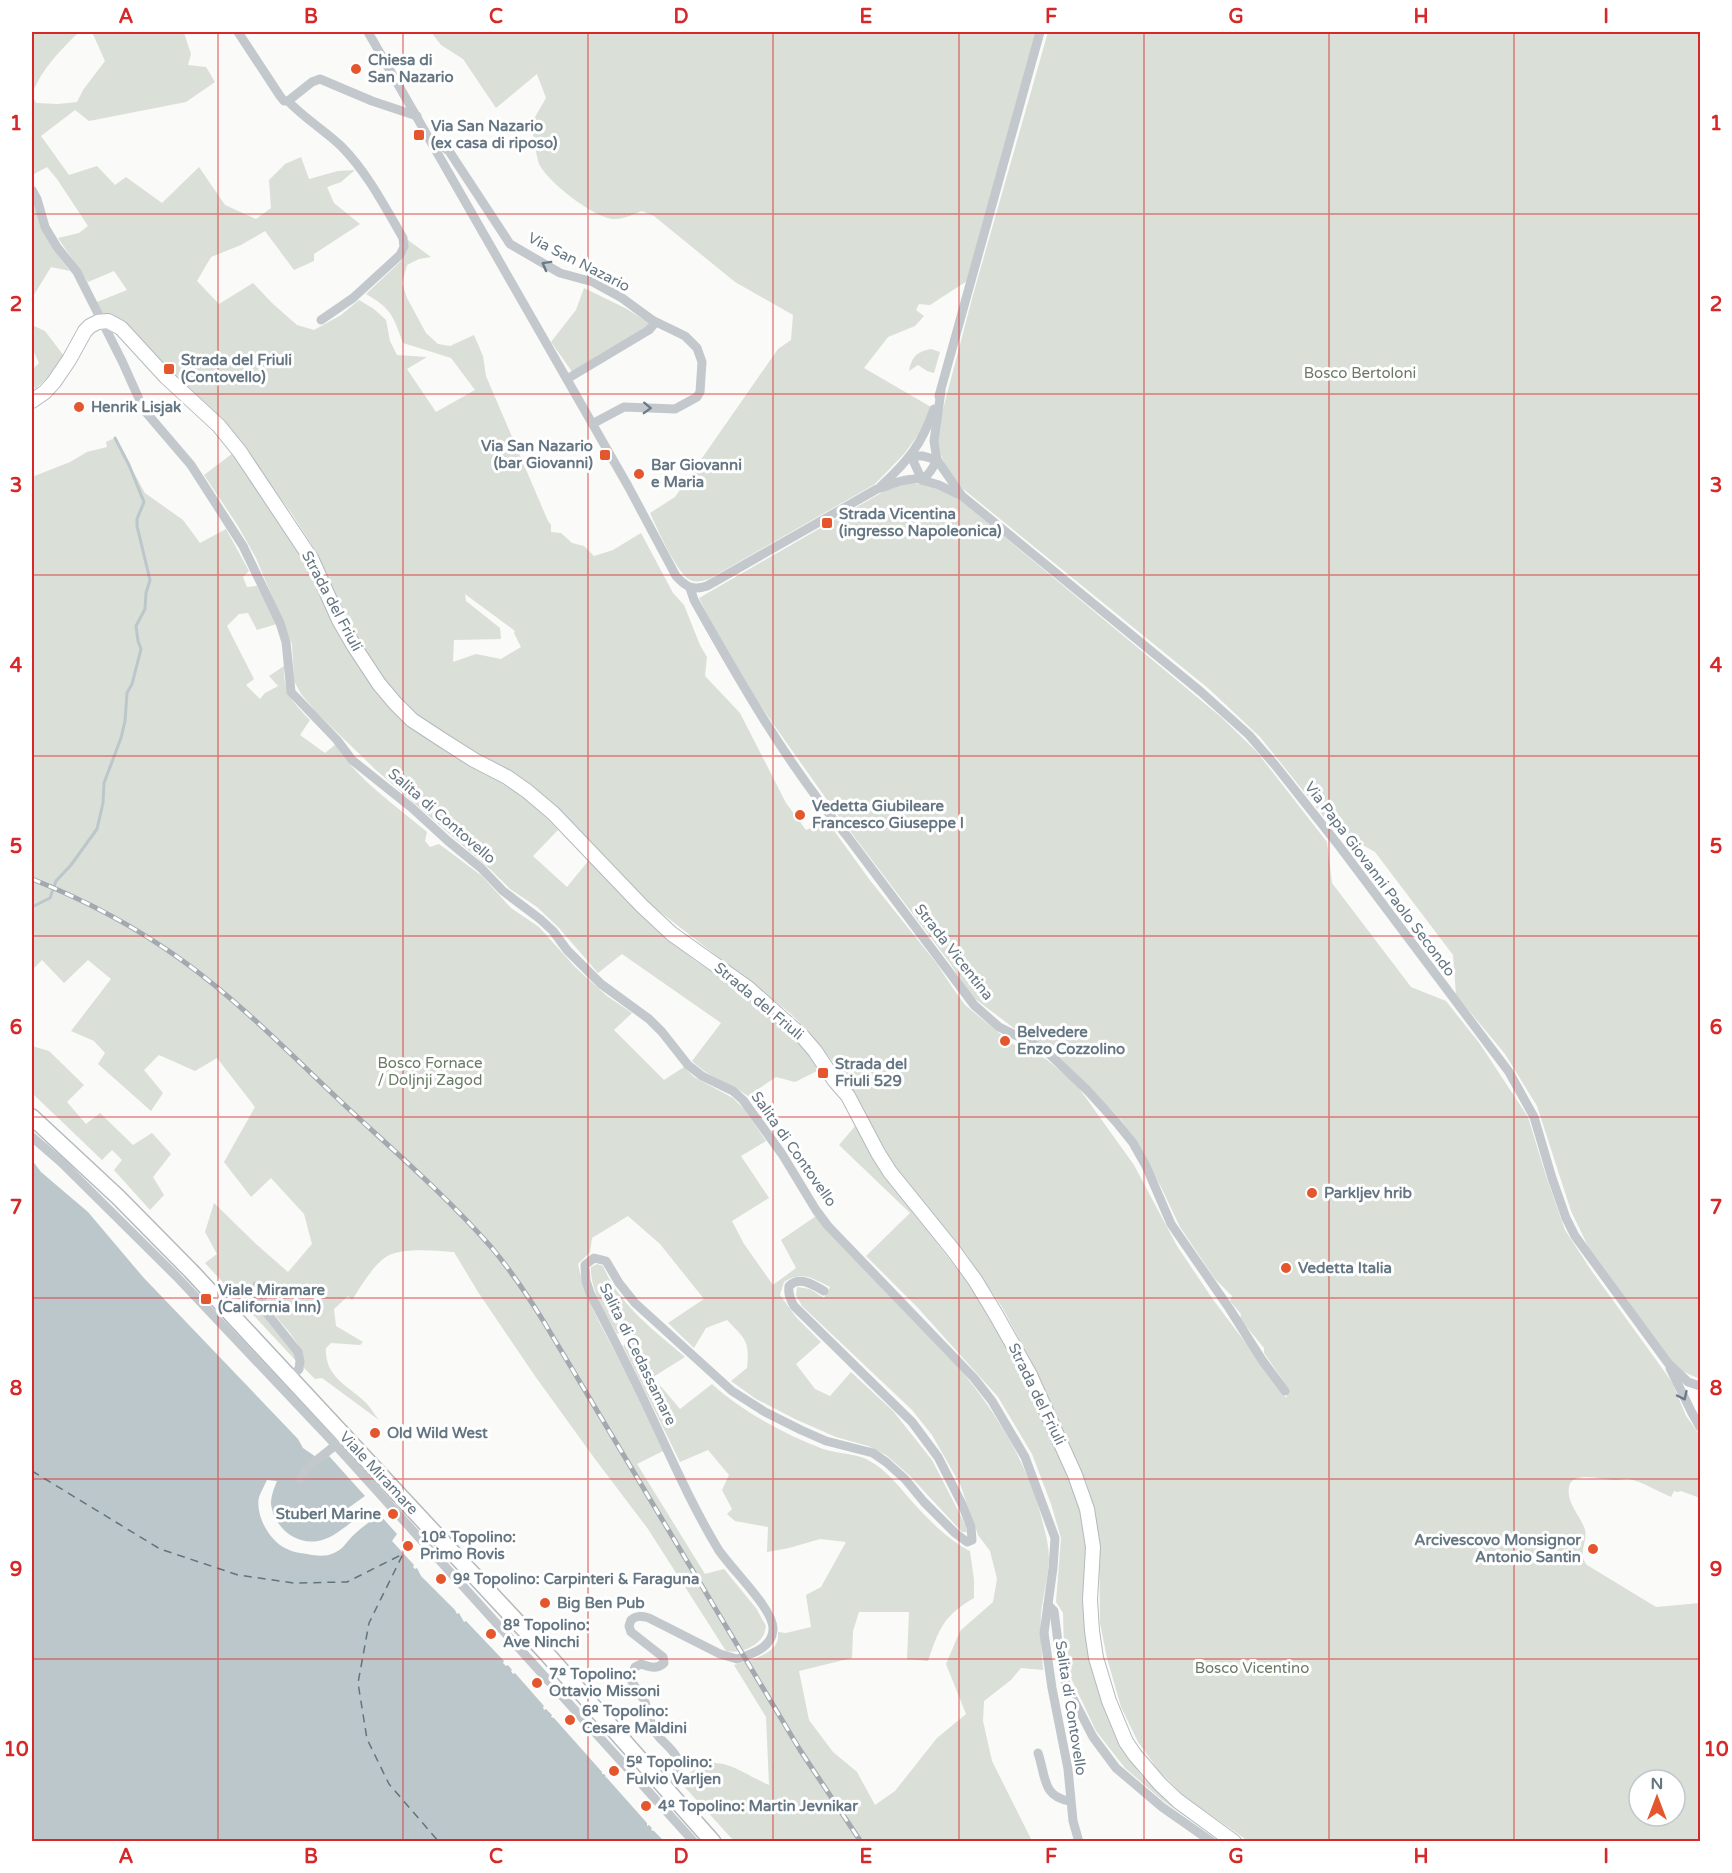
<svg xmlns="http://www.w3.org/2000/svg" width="1732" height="1873" font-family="'Varela Round',sans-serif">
	<rect width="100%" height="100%" fill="#fafaf8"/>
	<g fill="#dadfd7" fill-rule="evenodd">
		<path d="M32,32H79C60,51 42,68 32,94Z"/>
		<path d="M92,32H186L184,33L191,54L188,65L206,67L215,82L186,102L89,121L75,110L41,136L69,175L97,166L115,185L126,177L162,203L199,167L225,205L256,219L271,208L269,180L285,164L301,157L309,179L338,171L355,170L341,182L327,187L334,203L360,224L314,254V261L294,270L265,231L241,245L211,257L197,281L219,304L253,283L272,303L297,325L314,330L341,315L359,300L374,309L386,320L390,341L397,355L427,357L407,369L436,412L475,390L451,358L403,343C393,316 392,309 366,294L402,260L408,250V240L431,257L419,259L407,265L402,283L407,298L426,333L438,344L450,346L474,335L483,356L486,376L548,521L551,525V532L561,533L572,543L584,546L594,556L613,550L641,533L673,593L684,605L700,645L707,657L705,676L740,713L786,803L806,830L827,821L869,879L937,964L952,987L965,1005L1004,1037L1000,1042L1001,1045L1005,1046L1009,1042L1046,1059L1076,1084L1134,1165L1177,1246L1214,1301L1279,1387L1286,1398L1289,1389L1264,1353V1348L1240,1319L1241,1314L1230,1301L1232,1296L1215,1279L1180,1227L1161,1187L1133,1137L1121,1120L1049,1048L1015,1029L974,998L967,990L950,963L837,814L745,684L722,644L699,598L888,489L904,484H923L954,495L1221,717L1257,752L1327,842L1332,883L1411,987L1446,1001L1480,1044L1528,1117L1546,1176L1565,1230L1591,1270L1672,1382L1686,1416L1700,1435V1498L1681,1491L1678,1492L1674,1491L1671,1497C1659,1492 1641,1481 1629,1479C1625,1478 1620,1480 1615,1480C1604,1480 1572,1470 1569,1487C1566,1503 1581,1516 1585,1530C1588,1541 1577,1554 1587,1565L1656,1607L1700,1603V1841H1248L1185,1797L1159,1771L1138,1742L1121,1707L1107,1658L1100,1623L1099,1544L1095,1514L1087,1484L1039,1377L1002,1307L966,1254L899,1175L879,1143L850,1088L832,1061L809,1032L790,1013L637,894L608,862L458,745L418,717L392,689L363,650L340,609L315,550L292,514L255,464L103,315L97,302L127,290L114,271L88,282L58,238L79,233L88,226L57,179L47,167L32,175V95L36,103L58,104L77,102L83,90L105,61ZM465,594L515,631L514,633L521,647L501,659L476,654L453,662L454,640L501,639L500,628L466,601ZM1639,1780H1675V1816H1639Z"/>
		<path d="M431,32H1036L967,281L930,305L919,304L916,310L924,316L915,326L888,337L864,368L931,407L920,432L904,454L875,484L709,579C703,581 697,583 690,580C677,574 657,528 650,513L675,497L778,349L791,340L793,315L735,282L654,216L642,211C634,214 624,219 615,219C596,220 543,179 538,161C535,149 534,136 531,124L546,98L537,74L496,108L463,59L441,45Z"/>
		<polygon points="1048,32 1700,32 1700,1379 1684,1372 1673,1363 1588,1246 1571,1211 1537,1106 1505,1054 1456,995 1453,955 1375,852 1354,840 1337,833 1260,737 1209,689 962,488 945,466 941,455 938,440 942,413 973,295"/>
		<path d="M32,198C41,229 50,246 70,271L51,267L32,298Z"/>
		<polygon points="584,288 625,308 648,322 648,326 573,373 551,342 576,310"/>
		<polygon points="32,325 45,331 67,360 35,389 32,380 32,370 39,363 32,348"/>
		<path d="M931,349L940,352L934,373L927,371L918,365L909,371C912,356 917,352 931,349Z"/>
		<path d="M115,438L145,493L183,520L200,543L226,529L249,571L243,577L247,587L257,586L277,624L257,630L248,613L239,614L227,626L254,679L246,685L260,699L265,693L278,686L269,676L284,666C283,693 292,701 310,720L300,735L325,753L336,744C352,776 399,808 427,832L425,841L430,847L439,844L482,876L511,908L539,927L576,968L607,996L632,1013L614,1030L664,1080L684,1067L694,1077L733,1098L744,1109L766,1141L741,1156L769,1198L732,1221L744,1244L773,1285L796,1268L781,1240L816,1216L828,1232L964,1374C1000,1418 1032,1472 1044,1528C1047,1538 1049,1549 1049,1560C1048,1578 1043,1596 1041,1614C1040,1633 1042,1651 1043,1670L1021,1668L1011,1680L984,1701L983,1721L992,1761L1032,1841H734L680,1782C714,1746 733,1769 769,1785L766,1717L734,1665C747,1661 771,1656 777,1642C778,1639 778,1636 778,1632L786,1633L811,1627L806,1595L821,1587L846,1542L820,1539L789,1548L767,1552L768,1527L735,1521L727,1514L732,1509L722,1490L729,1475L708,1450L680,1462L623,1346L628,1341L623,1331L617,1334C606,1313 590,1291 591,1267L597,1264L603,1266C619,1305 655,1331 685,1357L653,1377L680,1409L712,1384C743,1412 784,1434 823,1449C837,1454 855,1453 868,1460C889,1471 901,1490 917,1507C932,1523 950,1541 970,1551L974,1580V1598C943,1616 939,1629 928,1661L907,1659L909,1612H859L853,1631L852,1658L799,1671L809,1720L833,1752L857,1772L875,1805L895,1791L937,1738L966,1714L946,1664L960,1631L993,1602L997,1579L990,1551L978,1535L960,1484L932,1435L912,1410L802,1306L796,1295L797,1287L810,1289L824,1298L830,1287C811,1278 803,1271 784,1282L780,1295L796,1317L821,1342L796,1364L815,1389L830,1396L851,1372L893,1411L932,1460L966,1526L967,1532H962L909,1475L886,1455L868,1446L836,1437L797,1420L756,1399L731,1381L747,1368C750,1340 745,1339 727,1320L706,1328L694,1348L668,1323L704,1299L660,1244L628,1216L592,1238L590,1252L578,1264C586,1303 607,1336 625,1371C638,1397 650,1425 663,1451L637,1464L705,1574L724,1569L756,1608L766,1626C765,1629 765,1633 763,1636C756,1648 738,1654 726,1651L648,1529L595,1459L535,1376L478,1292L454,1252C436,1251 409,1248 392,1254C377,1258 360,1288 352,1300L348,1296L334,1309L336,1326L363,1342L360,1345L331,1343L326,1348C324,1375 346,1385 364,1401C370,1406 374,1414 379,1420L322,1378L315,1379L304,1368C305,1343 283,1328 270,1308C265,1301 262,1291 259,1282L252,1283L262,1313L294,1353L297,1362L205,1263L217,1254L205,1232L214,1203L256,1244L288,1272L312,1244L304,1214L271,1178L251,1197L224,1162L255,1107L217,1058L195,1071L159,1055L144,1070L163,1093L151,1111L98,1064L105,1053L94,1041L71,1031L111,979L88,960L64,983L42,960L32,970V477L70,462L87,452L107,447L106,442Z"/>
		<path d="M233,453L299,552L313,576L337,631L356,663L398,717L421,733L505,780L531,802L558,830L533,856L567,887L589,860L649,923L694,960L737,988L797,1039L819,1070L795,1082L776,1077L748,1096C730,1083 708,1077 692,1061L721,1023L622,954L598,973L559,928L537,907L510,889L491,870L376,770L317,713L301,694L294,681L292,644L256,558L238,526L204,475Z"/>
		<polygon points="32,1046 49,1051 84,1085 67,1102 86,1124 100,1113 133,1145 152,1133 171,1154 153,1177 164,1195 150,1210 114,1170 122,1160 112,1150 102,1160 32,1093 32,1079 33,1076 32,1073"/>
		<polygon points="856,1125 910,1208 971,1287 1000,1335 1018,1368 1069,1477 1083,1510 1086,1562 1085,1611 1124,1751 1141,1775 1158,1792 1220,1841 1162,1800 1125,1768 1096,1731 1071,1678 1064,1646 1063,1613 1056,1602 1061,1538 1051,1504 1032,1454 998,1397 918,1308 866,1256 910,1213 839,1145"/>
	</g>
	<path fill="#bbc7cb" d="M32,1160L41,1172L88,1212L143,1277L298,1439L303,1448L316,1457L306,1473L329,1456L365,1496L337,1516L338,1518L348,1511L355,1520C344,1527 332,1539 318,1541C295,1545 274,1527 271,1504C271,1496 274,1488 277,1481L267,1480C264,1486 261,1492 259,1497C255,1515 269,1540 285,1548C292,1552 300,1553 307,1554C317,1556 325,1557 334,1553C341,1550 344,1546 348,1541C356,1531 369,1522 380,1515L397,1534L392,1541L414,1565L413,1567L415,1569L417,1568L421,1576L455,1610L457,1614L459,1613L464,1622L466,1621L504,1661L503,1663L506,1666L508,1665L512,1670L511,1671L513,1674L515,1673L544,1706L543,1707L544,1710L546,1709L552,1715L551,1717L554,1718L602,1772V1774H604L606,1776L605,1777L607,1778L647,1823V1826L649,1825L652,1828L651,1830L654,1831L664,1841H32Z"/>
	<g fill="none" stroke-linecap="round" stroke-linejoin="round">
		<polyline stroke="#bbc7cb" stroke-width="3" points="32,907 50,898 56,881 71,865 97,829 103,803 104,783 121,738 125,721 127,693 132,684 141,649 138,641 136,626 145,609 146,593 150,580 137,526 137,519 144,502 129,465 115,438"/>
		<polyline stroke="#60757c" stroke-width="1.5" stroke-dasharray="8 6" stroke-linecap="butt" points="32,1471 160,1549 238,1575 294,1583 347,1582 403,1554 369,1623 358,1683 367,1739 389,1784 439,1842"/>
		<g stroke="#b3babf" stroke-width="16">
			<polyline id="secondary" points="32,401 45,392 54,382 69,360 85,331 90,326 98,322 108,321 121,328 166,377 219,426 240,452 312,560 339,620 354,646 379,684 395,703 412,720 441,739 474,760 507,777 527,791 553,813 642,906 672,934 748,988 803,1037 815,1051 835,1081 848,1096 878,1153 890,1172 953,1250 975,1280 995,1313 1030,1375 1075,1475 1087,1509 1093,1547 1090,1600 1092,1631 1096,1658 1109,1701 1126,1742 1135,1755 1160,1784 1178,1801 1234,1842"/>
		</g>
		<g stroke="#b5babe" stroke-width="18">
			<polyline id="primary" points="32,1117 118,1197 191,1271 547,1654 713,1842"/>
		</g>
		<g stroke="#c3c8cc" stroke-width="9">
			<path d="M238,32L280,96L284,101H288C304,118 324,130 341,146C367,172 385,207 403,238L404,247L400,255L353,298L321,320"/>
			<path d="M368,32L628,486L676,576C686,587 693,591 707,586L877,489C885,487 893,483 901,481C923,476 924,485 937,460L934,441L941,391"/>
			<polyline points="288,101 312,82 320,79 372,101 417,116"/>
			<polyline points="432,143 439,144 449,151 510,244 560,273 593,282 622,298 652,320 685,336 697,348 702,362 700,392 697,397 675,409 624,407 592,424"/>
			<polyline points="32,190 37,199 45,227 57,247 77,272 122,361 144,410 191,465 243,546 280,623 286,642 291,692 337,740 352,760 412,808 448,841 481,868 503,891 540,919 553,931 567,950 601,984 649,1019 662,1032 688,1065 702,1076 733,1091 743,1100 782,1154 816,1210 828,1226 974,1378 992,1401 1025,1457 1055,1538 1053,1568 1044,1633 1052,1688 1068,1769 1073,1821 1079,1842"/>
			<polyline points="567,379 649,330 654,324 652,320"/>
			<polyline points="939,396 1040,32"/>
			<polyline points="911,456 922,480"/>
			<polyline points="911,456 923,456 937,460"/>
			<polyline points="937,460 962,496 1200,691 1249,735 1275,765 1340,847 1509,1072 1534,1117 1552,1178 1566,1218 1575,1236 1668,1363 1688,1382 1700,1386"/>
			<polyline points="922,480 939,485 960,495"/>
			<path d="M881,486C908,461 922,444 934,409"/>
			<path d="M690,588L694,600C740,682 787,764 847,836L974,1005L999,1027L1045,1050L1087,1090L1117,1123L1133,1143L1146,1166L1171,1224L1229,1308L1262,1360L1285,1391"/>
			<polyline points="32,1137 61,1162 176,1276 331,1440 694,1842"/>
			<polyline points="256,1286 266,1312 298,1352 300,1361 299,1369 290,1378"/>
			<polyline points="1670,1368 1692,1413 1700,1427"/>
			<polyline points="300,1479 307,1468 337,1444"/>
			<polyline points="1048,1605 1054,1611 1060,1658 1066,1685 1093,1737 1116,1768 1162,1807 1212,1842"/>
			<path d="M1038,1753C1046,1776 1042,1797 1070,1801"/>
			<path d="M664,1786C669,1781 678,1775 679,1768C681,1756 666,1745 659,1737C650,1726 649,1714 645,1702C641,1693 634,1687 630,1678L635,1667L641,1664C650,1667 656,1670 664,1663L663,1657L631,1632L629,1626L631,1620C637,1615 641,1616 649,1618L720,1654L737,1659C751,1654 772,1648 773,1630C775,1610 730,1568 718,1549C688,1499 666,1446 641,1394C625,1360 607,1326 590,1293L586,1281L585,1265L594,1258L606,1261L619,1283L635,1303L732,1391L765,1412L801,1430L826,1441L873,1453L886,1462L905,1479L924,1502L955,1533L967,1542L972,1540L971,1527L962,1504L938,1457L912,1422L794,1306C790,1299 788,1294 789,1286C800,1276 812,1284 824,1291"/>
		</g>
		<use href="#secondary" stroke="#fff" stroke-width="14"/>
		<use href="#primary" stroke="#fff" stroke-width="15"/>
		<g stroke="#a2aab0" stroke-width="5">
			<path id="rail" d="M32,879C85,900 136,927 183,961C244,1005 297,1061 352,1112C400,1156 449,1199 492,1248C511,1271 528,1296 544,1322L800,1750L861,1842"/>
		</g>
		<use href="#rail" stroke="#fff" stroke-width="3" stroke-dasharray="9" stroke-linecap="butt"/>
	</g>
	<defs><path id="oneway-chevron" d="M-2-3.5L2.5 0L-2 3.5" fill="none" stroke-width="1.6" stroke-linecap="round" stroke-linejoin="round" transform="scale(1.5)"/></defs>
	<g stroke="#6a7a87">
		<use href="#oneway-chevron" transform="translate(546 265) rotate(-151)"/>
		<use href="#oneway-chevron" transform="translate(647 408) rotate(2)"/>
		<use href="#oneway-chevron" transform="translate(1683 1396) rotate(65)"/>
	</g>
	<path fill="none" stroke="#d62828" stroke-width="1.5" stroke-opacity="0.55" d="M218,32V1842M403,32V1842M588,32V1842M773,32V1842M959,32V1842M1144,32V1842M1329,32V1842M1514,32V1842M32,214H1700M32,394H1700M32,575H1700M32,756H1700M32,936H1700M32,1117H1700M32,1298H1700M32,1479H1700M32,1659H1700"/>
	<g fill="#e4572e" stroke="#fff" stroke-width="2">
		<circle cx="356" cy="69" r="6"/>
		<rect x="413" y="129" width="12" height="12" rx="3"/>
		<rect x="163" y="363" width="12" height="12" rx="3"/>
		<circle cx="79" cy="407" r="6"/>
		<rect x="599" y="449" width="12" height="12" rx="3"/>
		<circle cx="639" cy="474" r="6"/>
		<rect x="821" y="517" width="12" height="12" rx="3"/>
		<circle cx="800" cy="815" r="6"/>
		<circle cx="1005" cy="1041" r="6"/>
		<rect x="817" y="1067" width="12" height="12" rx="3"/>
		<circle cx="1312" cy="1193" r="6"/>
		<circle cx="1286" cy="1268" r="6"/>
		<rect x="200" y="1293" width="12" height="12" rx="3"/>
		<circle cx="375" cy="1433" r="6"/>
		<circle cx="393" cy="1514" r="6"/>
		<circle cx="408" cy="1546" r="6"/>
		<circle cx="1593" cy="1549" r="6"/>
		<circle cx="441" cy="1579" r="6"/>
		<circle cx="545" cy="1603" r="6"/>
		<circle cx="491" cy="1634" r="6"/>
		<circle cx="537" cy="1683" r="6"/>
		<circle cx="570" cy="1720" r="6"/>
		<circle cx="614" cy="1771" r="6"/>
		<circle cx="646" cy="1806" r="6"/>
	</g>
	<g text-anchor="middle" stroke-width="6" stroke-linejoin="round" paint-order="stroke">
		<g font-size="15" font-weight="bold" fill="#657683" stroke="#fff" text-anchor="start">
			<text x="368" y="65">Chiesa di<tspan x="368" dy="17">San Nazario</tspan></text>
			<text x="431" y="131">Via San Nazario<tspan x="431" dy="17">(ex casa di riposo)</tspan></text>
			<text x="181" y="365">Strada del Friuli<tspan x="181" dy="17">(Contovello)</tspan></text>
			<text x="91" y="412">Henrik Lisjak</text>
			<text x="593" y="451" text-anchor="end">Via San Nazario<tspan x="593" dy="17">(bar Giovanni)</tspan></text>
			<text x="651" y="470">Bar Giovanni<tspan x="651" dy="17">e Maria</tspan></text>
			<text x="839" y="519">Strada Vicentina<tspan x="839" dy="17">(ingresso Napoleonica)</tspan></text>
			<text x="812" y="811">Vedetta Giubileare<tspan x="812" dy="17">Francesco Giuseppe I</tspan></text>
			<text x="1017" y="1037">Belvedere<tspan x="1017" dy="17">Enzo Cozzolino</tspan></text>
			<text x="835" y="1069">Strada del<tspan x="835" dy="17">Friuli 529</tspan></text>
			<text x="1324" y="1198">Parkljev hrib</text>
			<text x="1298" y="1273">Vedetta Italia</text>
			<text x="218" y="1295">Viale Miramare<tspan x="218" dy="17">(California Inn)</tspan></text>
			<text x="387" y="1438">Old Wild West</text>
			<text x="381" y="1519" text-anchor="end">Stuberl Marine</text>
			<text x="420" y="1542">10º Topolino:<tspan x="420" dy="17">Primo Rovis</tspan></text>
			<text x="1581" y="1545" text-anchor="end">Arcivescovo Monsignor<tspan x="1581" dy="17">Antonio Santin</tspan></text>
			<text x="453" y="1584">9º Topolino: Carpinteri &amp; Faraguna</text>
			<text x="557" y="1608">Big Ben Pub</text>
			<text x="503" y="1630">8º Topolino:<tspan x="503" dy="17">Ave Ninchi</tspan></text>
			<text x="549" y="1679">7º Topolino:<tspan x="549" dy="17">Ottavio Missoni</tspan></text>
			<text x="582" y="1716">6º Topolino:<tspan x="582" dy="17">Cesare Maldini</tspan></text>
			<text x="626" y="1767">5º Topolino:<tspan x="626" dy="17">Fulvio Varljen</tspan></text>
			<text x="658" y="1811">4º Topolino: Martin Jevnikar</text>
		</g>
		<g font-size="15" fill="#657683" stroke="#fff">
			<text transform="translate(579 262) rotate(27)" y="5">Via San Nazario</text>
			<text transform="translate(332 601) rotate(62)" y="5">Strada del Friuli</text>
			<text transform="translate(442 816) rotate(41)" y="5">Salita di Contovello</text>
			<text transform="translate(1380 879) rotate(53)" y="5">Via Papa Giovanni Paolo Secondo</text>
			<text transform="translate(954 952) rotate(52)" y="5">Strada Vicentina</text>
			<text transform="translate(759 1001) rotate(40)" y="5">Strada del Friuli</text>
			<text transform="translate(794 1149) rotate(55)" y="5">Salita di Contovello</text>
			<text transform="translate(638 1354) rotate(64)" y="5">Salita di Cedassamare</text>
			<text transform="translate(1037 1394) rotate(64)" y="5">Strada del Friuli</text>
			<text transform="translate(379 1473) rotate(47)" y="5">Viale Miramare</text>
			<text transform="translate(1071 1708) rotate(81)" y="5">Salita di Contovello</text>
		</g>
		<g font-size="15" fill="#687a64" stroke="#fff">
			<text x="1360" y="378">Bosco Bertoloni</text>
			<text x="430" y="1068">Bosco Fornace<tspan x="430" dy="17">/ Doljnji Zagod</tspan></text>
			<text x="1252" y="1673">Bosco Vicentino</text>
		</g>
	</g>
	<rect width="1732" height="1873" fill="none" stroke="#ffffff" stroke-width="66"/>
	<g transform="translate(1657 1798)"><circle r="28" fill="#ffffff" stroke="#c1c8cd" stroke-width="1.5"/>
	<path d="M0-4.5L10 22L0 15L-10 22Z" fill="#e4572e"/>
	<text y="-9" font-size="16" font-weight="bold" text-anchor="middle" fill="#657683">N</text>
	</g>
	<rect x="33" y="33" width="1666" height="1807" fill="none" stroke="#d62828" stroke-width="2"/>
	<g font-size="20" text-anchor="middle" font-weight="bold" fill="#d62828">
		<text x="126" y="23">A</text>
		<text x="311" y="23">B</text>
		<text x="496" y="23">C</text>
		<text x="681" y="23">D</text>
		<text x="866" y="23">E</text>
		<text x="1051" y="23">F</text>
		<text x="1236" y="23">G</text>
		<text x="1421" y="23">H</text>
		<text x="1606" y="23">I</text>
		<text x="16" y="130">1</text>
		<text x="1716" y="130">1</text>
		<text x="16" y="311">2</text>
		<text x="1716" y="311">2</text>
		<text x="16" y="492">3</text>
		<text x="1716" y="492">3</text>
		<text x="16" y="672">4</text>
		<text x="1716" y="672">4</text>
		<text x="16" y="853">5</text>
		<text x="1716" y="853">5</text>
		<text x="16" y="1034">6</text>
		<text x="1716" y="1034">6</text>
		<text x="16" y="1214">7</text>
		<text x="1716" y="1214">7</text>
		<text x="16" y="1395">8</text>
		<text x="1716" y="1395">8</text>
		<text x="16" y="1576">9</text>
		<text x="1716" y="1576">9</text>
		<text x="16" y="1756">10</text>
		<text x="1716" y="1756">10</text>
		<text x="126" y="1863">A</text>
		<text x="311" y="1863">B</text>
		<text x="496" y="1863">C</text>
		<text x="681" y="1863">D</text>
		<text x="866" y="1863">E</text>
		<text x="1051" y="1863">F</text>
		<text x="1236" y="1863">G</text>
		<text x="1421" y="1863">H</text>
		<text x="1606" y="1863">I</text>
	</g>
</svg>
